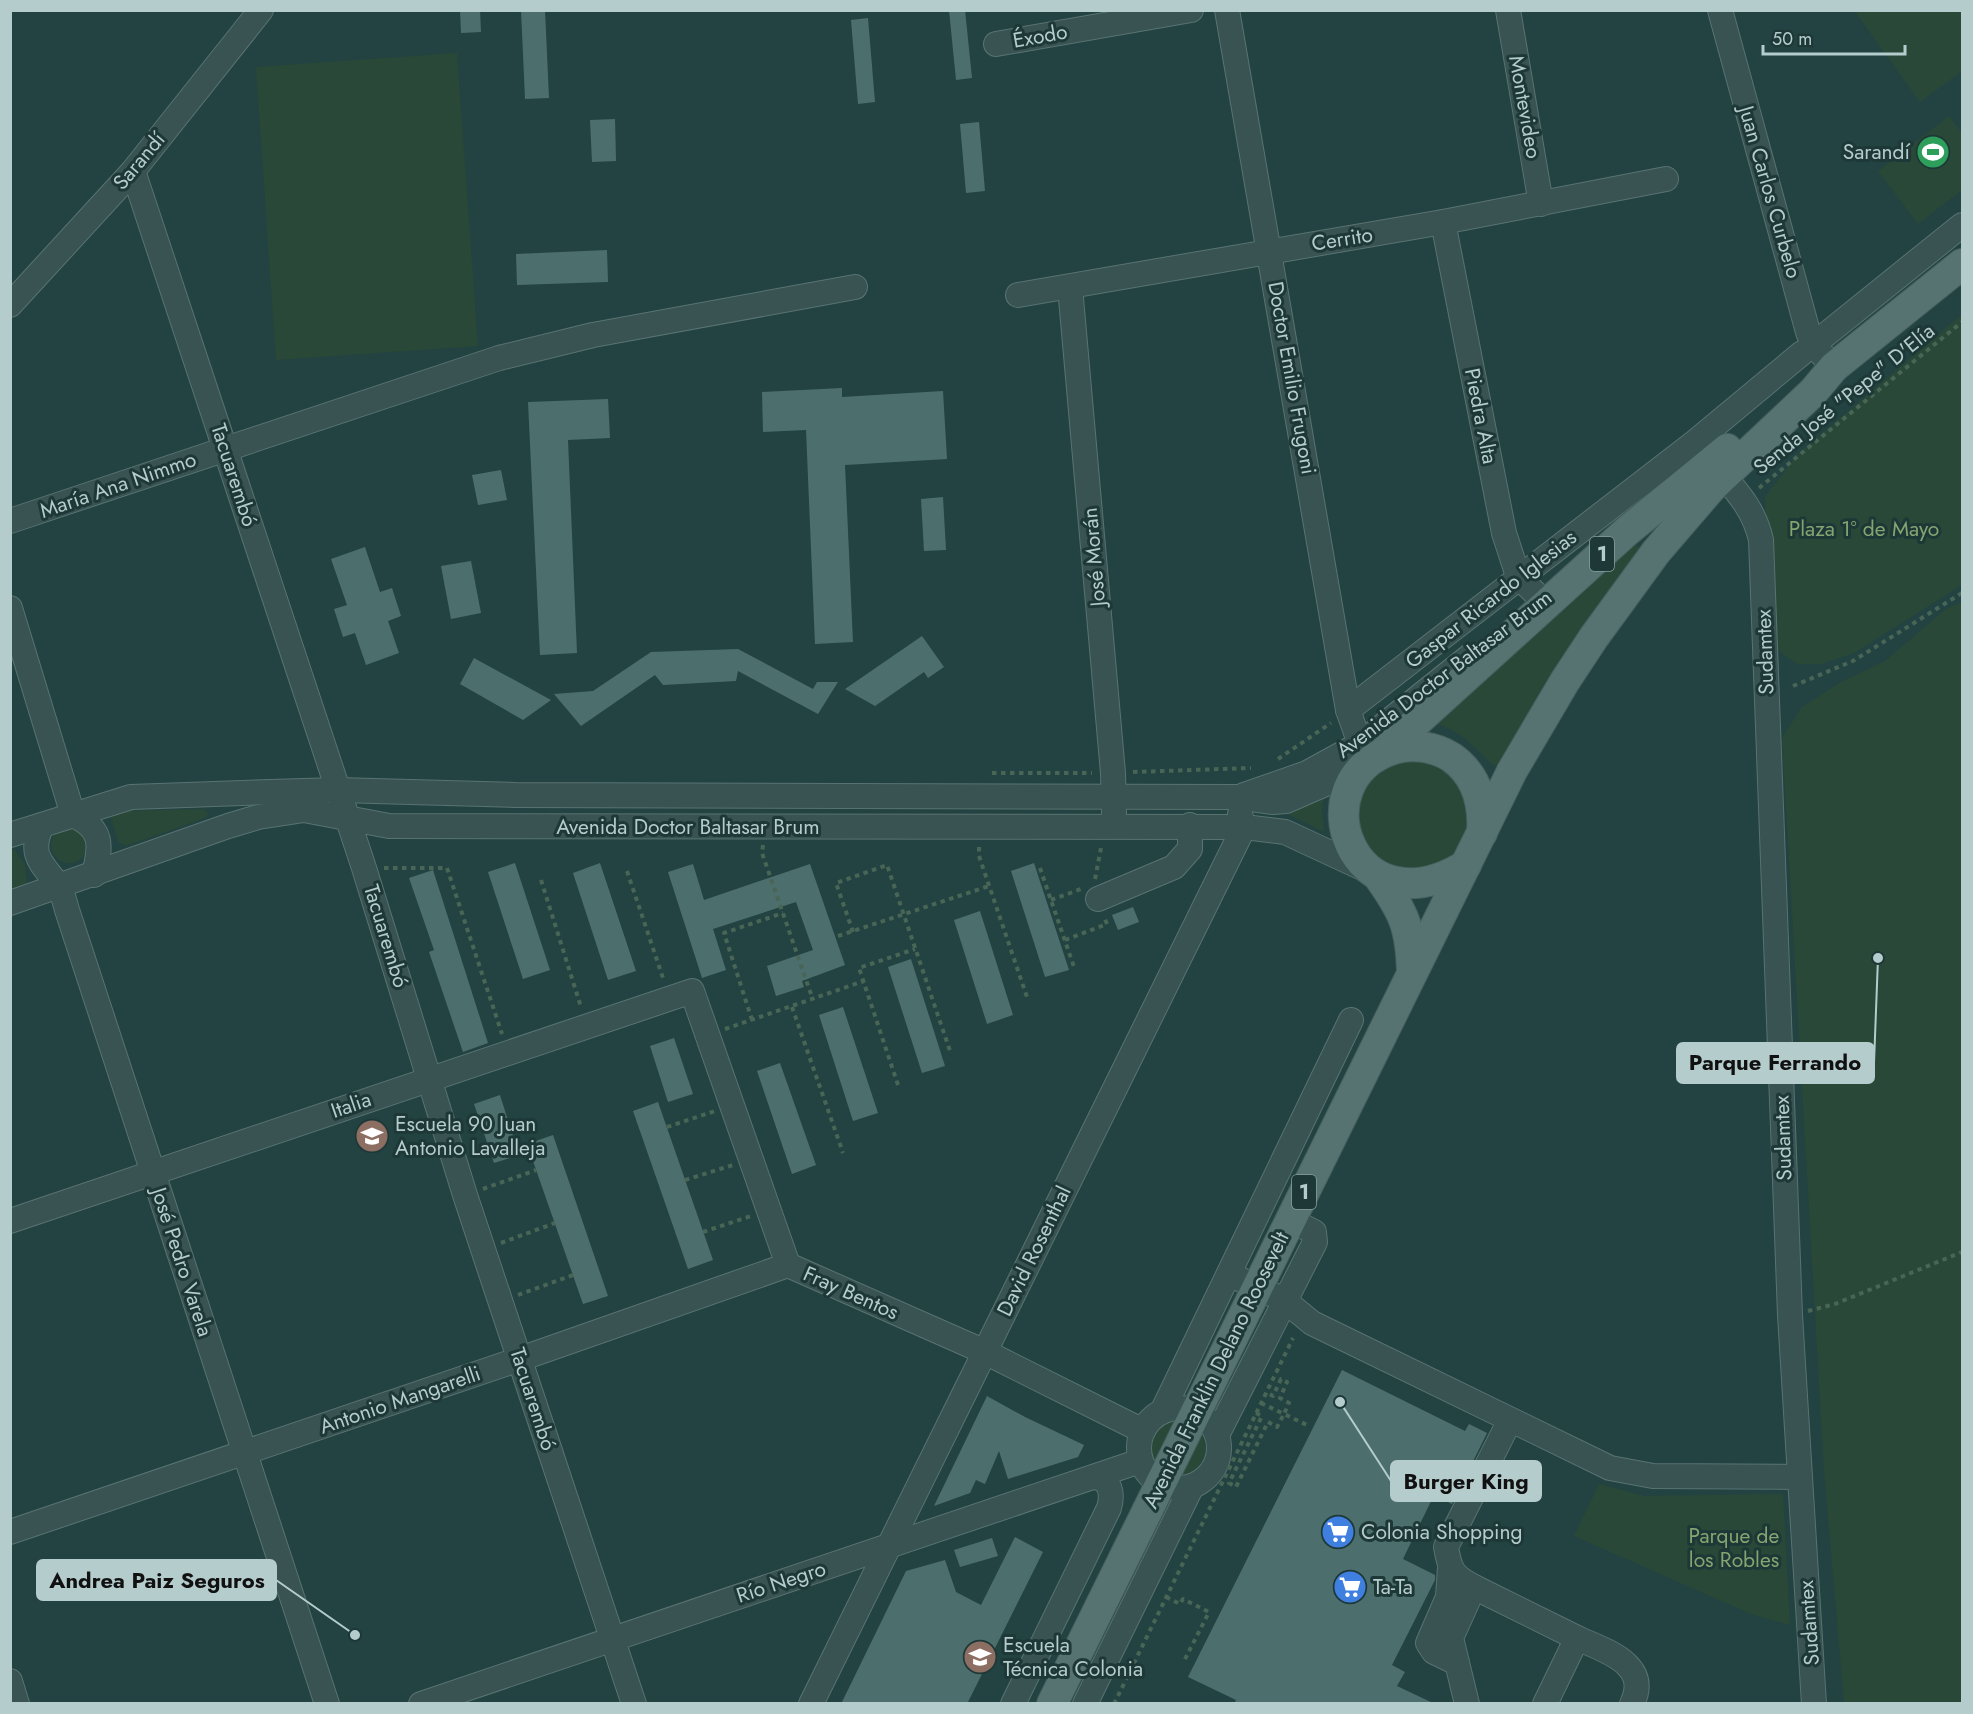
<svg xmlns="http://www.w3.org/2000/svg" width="1973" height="1714" font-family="Jost,sans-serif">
	<rect width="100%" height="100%" fill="#234342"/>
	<g fill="#294837">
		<polygon points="1859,11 1962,11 1962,71 1920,102 1856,13"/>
		<polygon points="457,53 478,346 276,360 256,67"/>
		<polygon points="1949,116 1962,133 1962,190 1918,224 1878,171"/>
		<polygon points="1962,314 1962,585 1854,653 1821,664 1798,664 1778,651 1770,631 1765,497 1797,455"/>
		<path d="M1634,542L1640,549L1500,766L1493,765C1469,744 1467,734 1434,723Z"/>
		<polygon points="1962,602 1962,1703 1844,1703 1824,1470 1782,738 1802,707 1841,682 1885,661 1946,609"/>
		<path d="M1411,755L1457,774C1460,786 1472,813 1471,824C1463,882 1375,884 1360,828C1358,824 1356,819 1356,815C1357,803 1364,790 1367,779Z"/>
		<polygon points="1324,794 1322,810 1324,832 1286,813"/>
		<polygon points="204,809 208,814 205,818 126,846 118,841 111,818 115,811"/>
		<circle cx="69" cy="845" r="18"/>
		<polygon points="14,849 25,865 27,884 11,889 11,850"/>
		<path d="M1180,1420L1156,1468C1141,1445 1155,1423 1180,1420Z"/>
		<path d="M1201,1433C1212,1455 1201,1471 1179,1477Z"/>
		<polygon points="1599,1484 1644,1496 1783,1494 1790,1625 1751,1614 1574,1536"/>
	</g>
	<g fill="#4c6f6e">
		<polygon points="460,10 480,10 481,32 461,33"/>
		<polygon points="521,10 545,10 549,98 525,99"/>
		<polygon points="949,10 965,10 972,78 956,80"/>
		<polygon points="868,18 875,102 858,104 851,20"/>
		<polygon points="615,119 616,161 592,162 590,120"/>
		<polygon points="979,122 985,191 966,193 960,124"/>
		<polygon points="607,250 608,282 517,285 516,254"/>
		<polygon points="842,388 842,397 943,391 947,459 845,465 853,642 815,644 806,430 763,432 762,392"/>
		<polygon points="608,399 610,438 568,440 577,653 540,655 528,402"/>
		<polygon points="501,470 507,500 478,505 472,475"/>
		<polygon points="943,497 946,550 924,551 921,499"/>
		<polygon points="365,547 380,592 392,588 401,616 388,621 399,653 366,665 355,633 343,637 334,609 347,605 331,559"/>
		<polygon points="471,561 481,613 451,619 441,566"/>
		<polygon points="922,636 944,667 928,678 924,672 875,706 845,689"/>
		<polygon points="738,649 813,689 817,682 838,682 818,714 738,671 736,681 663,685 655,675 581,726 554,694 593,691 651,652"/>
		<polygon points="474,658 551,700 523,720 460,684"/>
		<polygon points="515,863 550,970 523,979 488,872"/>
		<polygon points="600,863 636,971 608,980 573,873"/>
		<polygon points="1034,863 1069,970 1045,977 1011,871"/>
		<polygon points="693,864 704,900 810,864 845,965 802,981 804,987 776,996 767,966 813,950 796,902 713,929 726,970 702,978 668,872"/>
		<polygon points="433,870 488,1043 463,1052 429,952 434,950 409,878"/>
		<polygon points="1133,907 1139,922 1118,930 1112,915"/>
		<polygon points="980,911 1013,1015 987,1024 954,920"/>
		<polygon points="911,959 945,1066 922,1073 888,967"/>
		<polygon points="843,1007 878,1113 853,1121 819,1015"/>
		<polygon points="674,1038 693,1094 668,1102 650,1046"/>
		<polygon points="780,1063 816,1165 792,1174 757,1071"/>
		<polygon points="500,1095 519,1155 494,1163 474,1104"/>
		<polygon points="658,1102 713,1260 688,1269 633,1111"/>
		<polygon points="553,1135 608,1296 583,1304 527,1144"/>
		<polygon points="1342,1370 1465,1431 1469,1424 1487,1433 1452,1504 1434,1495 1403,1559 1435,1575 1435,1580 1392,1665 1405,1672 1397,1686 1435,1704 1234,1704 1236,1700 1188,1677"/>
		<polygon points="987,1396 1025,1417 1084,1445 1078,1457 1008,1479 999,1451 985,1484 976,1480 970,1493 934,1506"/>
		<polygon points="1015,1537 1043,1552 967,1704 841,1704 906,1571 945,1560 956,1592 981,1605"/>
		<polygon points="992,1538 998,1556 960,1567 954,1550"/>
	</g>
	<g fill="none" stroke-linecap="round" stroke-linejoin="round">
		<g stroke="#597372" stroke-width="26">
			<g id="minor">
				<polyline points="1227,10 1348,710 1360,744"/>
				<polyline points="1508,10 1541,204"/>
				<polyline points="1720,10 1808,332 1813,345 1834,367"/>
				<polyline points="996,44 1191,10"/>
				<polyline points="133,171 364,868 465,1195 634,1704"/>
				<polyline points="1443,222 1504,533 1518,576 1541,599"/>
				<polyline points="1070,287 1113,773 1114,813"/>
				<polyline points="1018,295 1443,222 1666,179"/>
				<polyline points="10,305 133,171 261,10"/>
				<polyline points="1813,345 1962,225"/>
				<path d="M1723,475C1741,496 1755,513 1761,540L1790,1315L1814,1704"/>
				<polyline points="10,521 499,358 593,335 855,287"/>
				<polyline points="10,608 73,815"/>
				<polyline points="1348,710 1695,442 1802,353"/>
				<polyline points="1244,795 1307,773 1360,744 1470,656"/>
				<path d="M73,815C104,829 101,846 94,875"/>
				<path d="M42,825C27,857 44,864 59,887C63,893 65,903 67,910L327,1704"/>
				<polyline points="10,835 131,797 270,792 338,790 515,795 1236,797 1273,802 1286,801 1362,768"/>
				<polyline points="1098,899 1174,867 1190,849 1190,825"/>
				<polyline points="10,903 228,826 258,817 304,810 389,826 1244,827 1285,832 1371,872"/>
				<polyline points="10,1221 692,991 788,1265 985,1352 1143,1431"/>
				<polyline points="1229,1274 1284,1300 1312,1323 1610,1468 1653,1476 1799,1477"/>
				<circle cx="1179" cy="1448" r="40"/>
				<polyline points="1162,1412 1351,1020"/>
				<polyline points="1217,1435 1315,1242 1314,1232 1291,1220"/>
				<polyline points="10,1532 520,1359 788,1265"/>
				<polyline points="1450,1567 1448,1597 1428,1643 1434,1652 1457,1663"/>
				<polyline points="1474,1587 1577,1638 1545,1704"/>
				<path d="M1577,1638C1606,1651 1651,1664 1632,1704"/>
				<polyline points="10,1681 17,1704"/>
				<polyline points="421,1704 1140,1461"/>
				<polyline points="811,1704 1244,827 1240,814"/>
				<path d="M1013,1704L1109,1508C1113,1494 1111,1480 1095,1477"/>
				<polyline points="1085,1704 1192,1486"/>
				<path d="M1467,1704L1451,1638L1474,1587C1453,1576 1450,1571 1446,1547L1510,1420"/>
			</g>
		</g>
		<g stroke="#455f5e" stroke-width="32">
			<g id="major">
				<polyline points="1381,754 1626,532 1727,449"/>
				<path d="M1466,865C1351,936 1297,779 1394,749C1412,743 1435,747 1451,757C1477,775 1484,803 1482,833"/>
				<path d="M1378,876C1404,912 1411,928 1412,973"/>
				<polyline points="1052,1704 1512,771 1565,681 1594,637 1656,552 1711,488 1813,392 1834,367 1962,264"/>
			</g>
		</g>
		<g stroke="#486556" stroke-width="4" stroke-dasharray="4.5 4.5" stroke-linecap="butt">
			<polyline points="1759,488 1962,322"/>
			<polyline points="1793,686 1853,661 1962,593"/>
			<polyline points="1278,759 1331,723"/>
			<polyline points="1133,772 1251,768"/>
			<polyline points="992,773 1092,773"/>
			<polyline points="763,845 762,853 813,1000"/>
			<polyline points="979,847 979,856 1028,1000"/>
			<polyline points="384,868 447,868 502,1034"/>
			<polyline points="1040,868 1074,967"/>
			<polyline points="627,871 664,981"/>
			<polyline points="1095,879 1101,848"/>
			<polyline points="541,880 581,1007"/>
			<polyline points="1051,900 1081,889"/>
			<polyline points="853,932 836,883 887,865 950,1051"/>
			<polyline points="838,936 989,886"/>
			<polyline points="1065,940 1107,924 1104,917"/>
			<polyline points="792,1007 843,1153"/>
			<polyline points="752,1020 724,933 783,913"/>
			<polyline points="725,1029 864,981"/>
			<polyline points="898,1085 859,968 915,949"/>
			<polyline points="667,1127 715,1111"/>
			<polyline points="685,1180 733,1165"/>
			<polyline points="483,1189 536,1170"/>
			<polyline points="703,1232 751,1216"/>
			<polyline points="501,1243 555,1223"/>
			<polyline points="518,1295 573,1275"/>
			<polyline points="1808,1311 1835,1304 1962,1252"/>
			<polyline points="1261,1403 1284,1414 1289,1403 1280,1398 1287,1382 1281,1379 1273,1396 1266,1392"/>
			<polyline points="1256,1413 1262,1416 1229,1483 1236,1487 1268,1422 1277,1427 1284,1414 1307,1425"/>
			<polyline points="1166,1597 1180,1604 1183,1599 1209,1612 1183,1663"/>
			<polyline points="1114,1704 1293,1338"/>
		</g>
		<use href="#minor" stroke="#385352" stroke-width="24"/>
		<use href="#major" stroke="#567372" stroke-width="30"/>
	</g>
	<defs>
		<g id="stadium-disc" transform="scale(1.725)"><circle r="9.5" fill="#2e9e5b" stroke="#1d3837"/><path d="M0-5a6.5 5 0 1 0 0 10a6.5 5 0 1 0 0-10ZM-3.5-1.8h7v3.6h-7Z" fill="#fff"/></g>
		<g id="school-disc" transform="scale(1.725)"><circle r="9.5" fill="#8d6e63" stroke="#1d3837"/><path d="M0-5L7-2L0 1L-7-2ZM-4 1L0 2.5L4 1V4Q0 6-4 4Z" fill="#fff"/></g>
		<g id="supermarket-disc" transform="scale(1.725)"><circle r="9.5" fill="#3f7fe0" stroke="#1d3837"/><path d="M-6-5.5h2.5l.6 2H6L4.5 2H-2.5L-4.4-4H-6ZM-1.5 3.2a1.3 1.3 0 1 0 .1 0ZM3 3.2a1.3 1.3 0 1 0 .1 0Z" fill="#fff"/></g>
	</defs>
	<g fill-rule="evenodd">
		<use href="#stadium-disc" x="1933" y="152"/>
		<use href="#school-disc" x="372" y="1136"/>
		<use href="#supermarket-disc" x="1338" y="1532"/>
		<use href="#supermarket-disc" x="1350" y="1587"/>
		<use href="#school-disc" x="980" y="1657"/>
	</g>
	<g text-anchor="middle" stroke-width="6" stroke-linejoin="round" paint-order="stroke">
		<g fill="#1d3837" stroke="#87a0a0" stroke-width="1.5">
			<rect x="1590" y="537" width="24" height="34" rx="4.5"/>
			<rect x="1292" y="1175" width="24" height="34" rx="4.5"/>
		</g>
		<g font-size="20" font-weight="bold" fill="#b5cccd">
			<text x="1602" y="561">1</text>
			<text x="1304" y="1199">1</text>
		</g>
		<g font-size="21" fill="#b5cccd" stroke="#1d3837">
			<text transform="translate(1040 36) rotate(-10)" y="7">Éxodo</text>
			<text transform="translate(1525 107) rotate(80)" y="7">Montevideo</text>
			<text transform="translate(139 161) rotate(-50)" y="7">Sarandí</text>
			<text transform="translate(1770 192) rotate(74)" y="7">Juan Carlos Curbelo</text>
			<text transform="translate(1342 239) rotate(-9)" y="7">Cerrito</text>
			<text transform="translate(1292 378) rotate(80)" y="7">Doctor Emilio Frugoni</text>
			<text transform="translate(1844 399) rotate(-39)" y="7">Senda José "Pepe" D'Elía</text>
			<text transform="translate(1481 416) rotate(79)" y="7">Piedra Alta</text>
			<text transform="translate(234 475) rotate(72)" y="7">Tacuarembó</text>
			<text transform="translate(118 485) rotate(-19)" y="7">María Ana Nimmo</text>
			<text transform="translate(1094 557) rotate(-95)" y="7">José Morán</text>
			<text transform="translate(1491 599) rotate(-38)" y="7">Gaspar Ricardo Iglesias</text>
			<text transform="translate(1765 652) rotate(-92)" y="7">Sudamtex</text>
			<text transform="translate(1444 674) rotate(-37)" y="7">Avenida Doctor Baltasar Brum</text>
			<text x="688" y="834">Avenida Doctor Baltasar Brum</text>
			<text transform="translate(386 936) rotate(73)" y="7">Tacuarembó</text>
			<text transform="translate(351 1105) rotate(-19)" y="7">Italia</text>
			<text transform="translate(1783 1138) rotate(-92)" y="7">Sudamtex</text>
			<text transform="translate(1034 1251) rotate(-64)" y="7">David Rosenthal</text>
			<text transform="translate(182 1262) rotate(72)" y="7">José Pedro Varela</text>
			<text transform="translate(851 1293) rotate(24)" y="7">Fray Bentos</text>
			<text transform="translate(1216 1370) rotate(-64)" y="7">Avenida Franklin Delano Roosevelt</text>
			<text transform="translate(533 1399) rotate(72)" y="7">Tacuarembó</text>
			<text transform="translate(400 1400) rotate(-19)" y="7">Antonio Mangarelli</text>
			<text transform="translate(781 1582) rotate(-18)" y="7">Río Negro</text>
			<text transform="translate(1809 1623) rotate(-94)" y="7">Sudamtex</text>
		</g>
		<g font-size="21" fill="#b5cccd" stroke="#1d3837" text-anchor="start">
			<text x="1910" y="159" text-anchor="end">Sarandí</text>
			<text x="395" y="1131">Escuela 90 Juan<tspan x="395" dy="24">Antonio Lavalleja</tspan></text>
			<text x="1361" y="1539">Colonia Shopping</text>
			<text x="1373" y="1594">Ta-Ta</text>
			<text x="1003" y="1652">Escuela<tspan x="1003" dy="24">Técnica Colonia</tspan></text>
		</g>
		<g font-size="21" fill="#84a570" stroke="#1d3837">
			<text x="1864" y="536">Plaza 1° de Mayo</text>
			<text x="1734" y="1543">Parque de<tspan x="1734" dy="24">los Robles</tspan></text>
		</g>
	</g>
	<path fill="none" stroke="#b5cccd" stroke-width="2" d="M1878 958L1874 1063M1340 1402L1391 1481M355 1635L276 1580"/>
	<g fill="#b5cccd" stroke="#1d3837" stroke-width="2">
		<circle cx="1878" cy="958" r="6"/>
		<circle cx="1340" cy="1402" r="6"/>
		<circle cx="355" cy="1635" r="6"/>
	</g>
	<g fill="#b5cccd" stroke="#b5cccd" stroke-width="2">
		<rect x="1677" y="1043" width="197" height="40" rx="6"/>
		<rect x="1391" y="1461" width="150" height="40" rx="6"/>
		<rect x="37" y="1560" width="239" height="40" rx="6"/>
	</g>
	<g font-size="22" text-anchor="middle" font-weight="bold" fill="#111">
		<text x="1775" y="1070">Parque Ferrando</text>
		<text x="1466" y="1489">Burger King</text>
		<text x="157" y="1588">Andrea Paiz Seguros</text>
	</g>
	<rect width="1973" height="1714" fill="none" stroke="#b5cccd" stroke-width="24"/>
	<path d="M1763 45v9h142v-9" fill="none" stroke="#b5cccd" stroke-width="3"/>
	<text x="1772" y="45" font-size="18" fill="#b5cccd" stroke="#1d3837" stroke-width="4.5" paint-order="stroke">50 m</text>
</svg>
